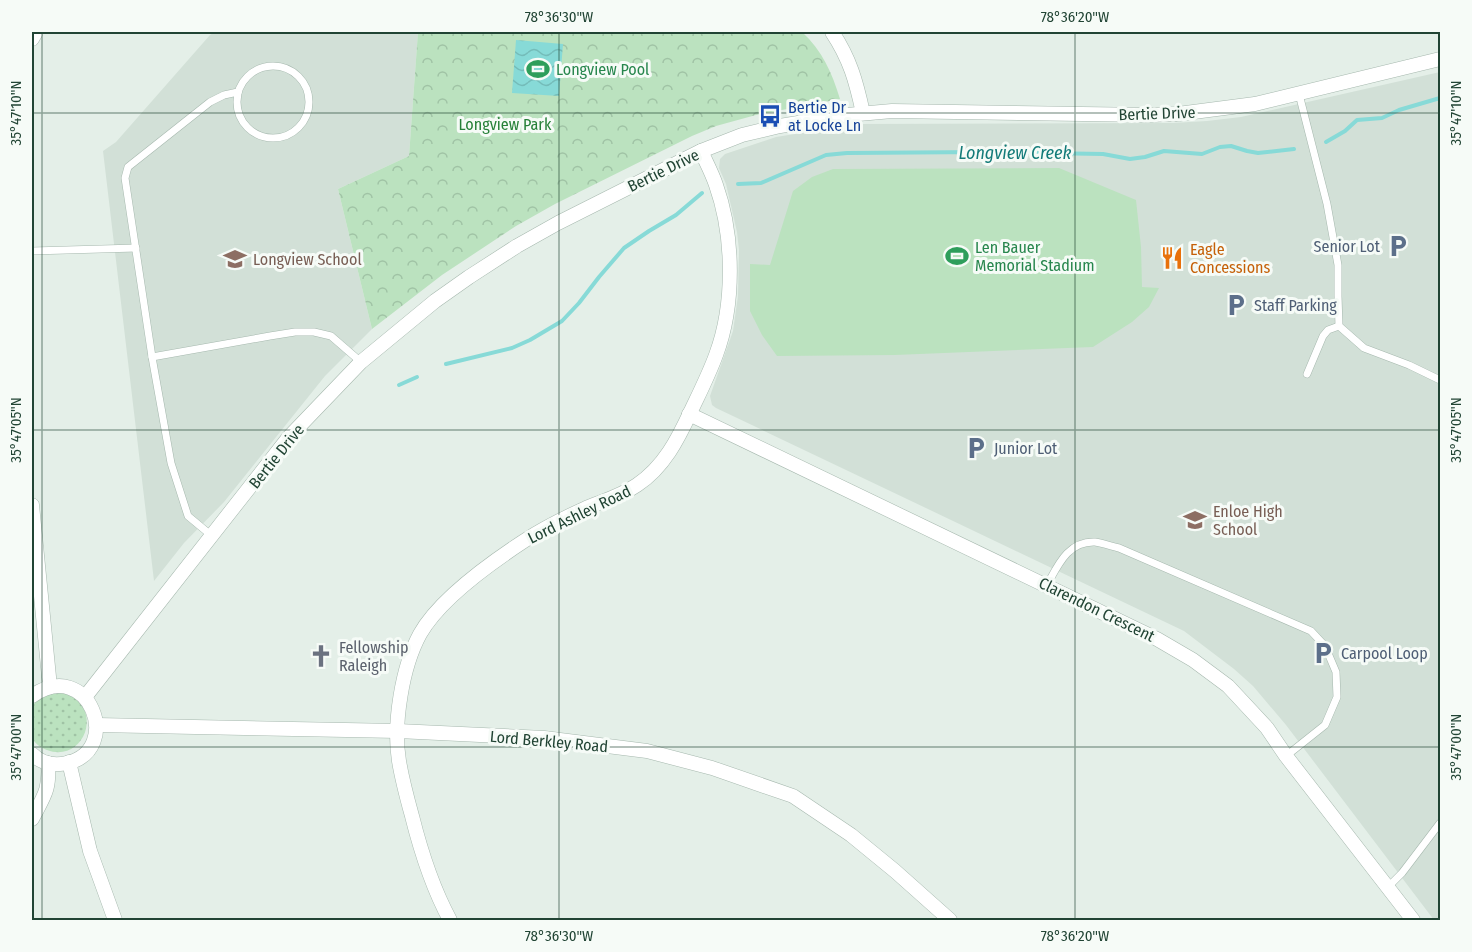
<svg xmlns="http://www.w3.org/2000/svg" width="1472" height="952" font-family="'Fira Sans Condensed',sans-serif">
	<defs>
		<pattern id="grass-dots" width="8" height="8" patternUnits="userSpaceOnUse" patternTransform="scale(1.5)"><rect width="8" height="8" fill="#bbe2bf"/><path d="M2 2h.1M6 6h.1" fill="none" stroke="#a0c3a5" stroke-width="1.8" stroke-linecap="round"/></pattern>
		<pattern id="park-crowns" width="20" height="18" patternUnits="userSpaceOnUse" patternTransform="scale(1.5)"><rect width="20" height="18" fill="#bbe2bf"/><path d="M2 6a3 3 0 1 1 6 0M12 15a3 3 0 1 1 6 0" fill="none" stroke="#a0c3a5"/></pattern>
		<pattern id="water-waves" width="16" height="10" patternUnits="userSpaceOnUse" patternTransform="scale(1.5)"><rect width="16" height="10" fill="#87dad7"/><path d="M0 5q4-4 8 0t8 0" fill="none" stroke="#74bcb9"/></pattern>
	</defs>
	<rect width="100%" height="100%" fill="#e4efe8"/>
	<g fill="#d2e0d7">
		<polygon points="215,32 418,32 409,156 338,189 372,329 325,376 224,502 184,543 154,581 103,151 116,142 210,35"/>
		<polygon points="1440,72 1440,920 1434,920 1286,725 1253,686 1234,669 1184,631 716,408 712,405 710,396 733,331 738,296 739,250 737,232 726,184 719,168 720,159 725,154 776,137 858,124 1173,123 1207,121 1241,117"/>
	</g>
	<path fill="url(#grass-dots)" d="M64,692C68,694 73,695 76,698C101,721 79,762 47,750C42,748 35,744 33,739C29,732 32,714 32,706L42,695Z"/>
	<path fill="url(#park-crowns)" d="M418,32H802C822,50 832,73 840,99L756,115L716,126L692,136L555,204L516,226L442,275L372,329L338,189L409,156Z"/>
	<polygon fill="#bbe2bf" points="1059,168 1136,200 1141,247 1142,287 1159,288 1149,307 1132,322 1093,347 895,355 777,356 762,335 750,311 750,264 770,265 793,191 812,177 833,169"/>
	<polygon fill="url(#water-waves)" points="516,40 563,44 559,96 512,93"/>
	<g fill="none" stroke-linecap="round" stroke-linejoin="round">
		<g stroke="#87dad7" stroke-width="4">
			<polyline points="1326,142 1345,131 1357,120 1382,118 1399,110 1440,98"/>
			<polyline points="738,184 761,183 826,155 847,153 982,152 1103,154 1130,159 1145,157 1164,151 1202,154 1220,147 1231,146 1247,151 1258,153 1294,149"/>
			<polyline points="446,364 512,348 530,340 562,321 579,303 599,277 624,248 649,231 676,215 702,193"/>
			<polyline points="399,385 417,377"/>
		</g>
		<g stroke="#a6b8ae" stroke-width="8">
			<g id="service">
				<circle cx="273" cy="102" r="36"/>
				<polyline points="1299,94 1327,204 1338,265 1338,296 1339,326 1364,348 1409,365 1440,380"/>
				<polyline points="32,251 136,248"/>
				<polyline points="152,357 125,178 128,167 210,102 224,95 238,92"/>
				<polyline points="1307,374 1323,336 1328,330 1339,326"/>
				<polyline points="212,536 188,516 171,463 152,357 270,336 295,332 314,332 331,336 361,362"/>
				<path d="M1047,585C1058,565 1068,541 1095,542C1102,543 1111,546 1119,548L1311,631L1325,646L1336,672L1337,697L1325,725L1286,756"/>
				<polyline points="1388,887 1402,873 1440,823"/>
			</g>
		</g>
		<g stroke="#a6b8ae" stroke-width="15">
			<g id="minor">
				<path d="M832,32C850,59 856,81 863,113"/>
				<polyline points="32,39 36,32"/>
				<polyline points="689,414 1157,639 1193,660 1228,686 1267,728 1286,756 1413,920"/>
				<polyline points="32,505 50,687"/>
				<path d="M32,696C89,656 124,750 67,763C54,766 41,763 32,754"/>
				<polyline points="85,697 289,437 361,362 435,301 469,277 517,246 558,223 701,151 742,135 780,126 847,115 892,111 1148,115 1178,114 1255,104 1440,59"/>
				<polyline points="97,725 398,731 544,738 647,751 712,768 793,796 851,835 895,871 950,920"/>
				<polyline points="69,762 90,851 115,920"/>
				<path d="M32,819C44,796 50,790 48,763"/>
				<path d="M450,920C432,887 421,852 412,816C407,798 402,779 399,761C393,724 402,667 420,634C439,600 492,562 524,541C544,528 564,518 586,508C603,501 621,496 637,485C664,467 678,439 691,411C700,392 709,374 716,355C735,304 734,236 716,185C712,173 706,162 701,151"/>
			</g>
		</g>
		<use href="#service" stroke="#fff" stroke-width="7"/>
		<use href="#minor" stroke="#fff" stroke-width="14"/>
	</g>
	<path fill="none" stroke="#214434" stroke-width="1.5" stroke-opacity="0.45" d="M42,32V920M559,32V920M1075,32V920M32,113H1440M32,430H1440M32,747H1440"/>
	<defs>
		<g id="stadium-bare" transform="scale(1.8)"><path d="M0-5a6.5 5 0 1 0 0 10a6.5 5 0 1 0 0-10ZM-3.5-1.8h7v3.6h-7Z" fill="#2e9e5b" stroke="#f6fbf7" stroke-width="2.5" paint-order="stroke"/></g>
		<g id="bus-bare" transform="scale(1.8)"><path d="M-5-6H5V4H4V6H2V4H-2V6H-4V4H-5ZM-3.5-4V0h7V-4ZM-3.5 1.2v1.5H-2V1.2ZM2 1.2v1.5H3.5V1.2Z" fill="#1a4fb4" stroke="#f6fbf7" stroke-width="2.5" paint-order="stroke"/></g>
		<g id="parking-bare" transform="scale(1.8)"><path d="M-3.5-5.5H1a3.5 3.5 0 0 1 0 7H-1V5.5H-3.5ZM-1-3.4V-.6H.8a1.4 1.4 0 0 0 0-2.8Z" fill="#5c6f8a" stroke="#f6fbf7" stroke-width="2.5" paint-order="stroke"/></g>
		<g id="restaurant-bare" transform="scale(1.8)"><path d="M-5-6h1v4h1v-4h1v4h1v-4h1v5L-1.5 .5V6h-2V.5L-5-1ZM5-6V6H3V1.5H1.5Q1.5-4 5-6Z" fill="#e8710a" stroke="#f6fbf7" stroke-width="2.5" paint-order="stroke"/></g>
		<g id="school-bare" transform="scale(1.8)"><path d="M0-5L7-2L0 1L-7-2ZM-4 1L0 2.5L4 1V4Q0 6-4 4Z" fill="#8d6e63" stroke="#f6fbf7" stroke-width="2.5" paint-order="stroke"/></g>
		<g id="church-bare" transform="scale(1.8)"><path d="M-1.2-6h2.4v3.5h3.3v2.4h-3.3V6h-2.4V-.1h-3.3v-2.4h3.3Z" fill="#6b7280" stroke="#f6fbf7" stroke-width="2.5" paint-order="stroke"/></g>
	</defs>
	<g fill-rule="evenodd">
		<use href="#stadium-bare" x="538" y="69"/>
		<use href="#bus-bare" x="770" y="116"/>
		<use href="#parking-bare" x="1398" y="246"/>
		<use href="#stadium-bare" x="957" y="256"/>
		<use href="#restaurant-bare" x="1172" y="258"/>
		<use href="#school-bare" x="235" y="259"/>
		<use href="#parking-bare" x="1236" y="305"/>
		<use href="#parking-bare" x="976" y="448"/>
		<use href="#school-bare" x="1195" y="520"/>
		<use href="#parking-bare" x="1323" y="653"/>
		<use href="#church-bare" x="321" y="656"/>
	</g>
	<g text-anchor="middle" stroke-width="6" stroke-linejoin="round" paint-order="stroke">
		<g font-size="16" fill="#27864d" stroke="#f6fbf7" text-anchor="start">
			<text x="556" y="75">Longview Pool</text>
			<text x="975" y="253">Len Bauer<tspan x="975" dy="18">Memorial Stadium</tspan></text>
		</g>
		<g font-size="16" fill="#164399" stroke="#f6fbf7" text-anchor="start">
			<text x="788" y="113">Bertie Dr<tspan x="788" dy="18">at Locke Ln</tspan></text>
		</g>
		<g font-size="16" fill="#214434" stroke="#f6fbf7">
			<text transform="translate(1157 113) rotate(-2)" y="6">Bertie Drive</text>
			<text transform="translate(663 170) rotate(-26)" y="6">Bertie Drive</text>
			<text transform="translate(276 456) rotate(-51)" y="6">Bertie Drive</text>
			<text transform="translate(579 514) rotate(-26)" y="6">Lord Ashley Road</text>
			<text transform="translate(1097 609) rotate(26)" y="6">Clarendon Crescent</text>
			<text transform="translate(549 741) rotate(5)" y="6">Lord Berkley Road</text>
		</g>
		<g font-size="16" fill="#268038" stroke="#f6fbf7">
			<text x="505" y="130">Longview Park</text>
		</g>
		<g font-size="16" fill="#4e5e75" stroke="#f6fbf7" text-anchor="start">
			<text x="1380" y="252" text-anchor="end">Senior Lot</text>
			<text x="1254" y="311">Staff Parking</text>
			<text x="994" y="454">Junior Lot</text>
			<text x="1341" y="659">Carpool Loop</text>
		</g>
		<g font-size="16" fill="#c56008" stroke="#f6fbf7" text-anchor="start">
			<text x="1190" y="255">Eagle<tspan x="1190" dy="18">Concessions</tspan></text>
		</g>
		<g font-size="16" fill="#785e54" stroke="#f6fbf7" text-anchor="start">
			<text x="253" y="265">Longview School</text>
			<text x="1213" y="517">Enloe High<tspan x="1213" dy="18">School</tspan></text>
		</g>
		<g font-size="16" fill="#5b616d" stroke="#f6fbf7" text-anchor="start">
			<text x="339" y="653">Fellowship<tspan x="339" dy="18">Raleigh</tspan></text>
		</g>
		<g font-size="18" font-style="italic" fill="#137b79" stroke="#f6fbf7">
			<text x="1015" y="159">Longview Creek</text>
		</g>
	</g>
	<rect width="1472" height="952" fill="none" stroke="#f6fbf7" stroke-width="66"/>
	<rect x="33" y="33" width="1406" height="886" fill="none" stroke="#214434" stroke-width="2"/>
	<g font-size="15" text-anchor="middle" fill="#214434">
		<text x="559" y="22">78°36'30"W</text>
		<text x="1075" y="22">78°36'20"W</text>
		<text transform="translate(16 113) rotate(-90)" y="5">35°47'10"N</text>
		<text transform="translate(1456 113) rotate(-90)" y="5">35°47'10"N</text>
		<text transform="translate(16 430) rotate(-90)" y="5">35°47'05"N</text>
		<text transform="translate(1456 430) rotate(-90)" y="5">35°47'05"N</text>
		<text transform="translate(16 747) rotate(-90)" y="5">35°47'00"N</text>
		<text transform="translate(1456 747) rotate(-90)" y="5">35°47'00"N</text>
		<text x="559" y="941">78°36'30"W</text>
		<text x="1075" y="941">78°36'20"W</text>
	</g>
</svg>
